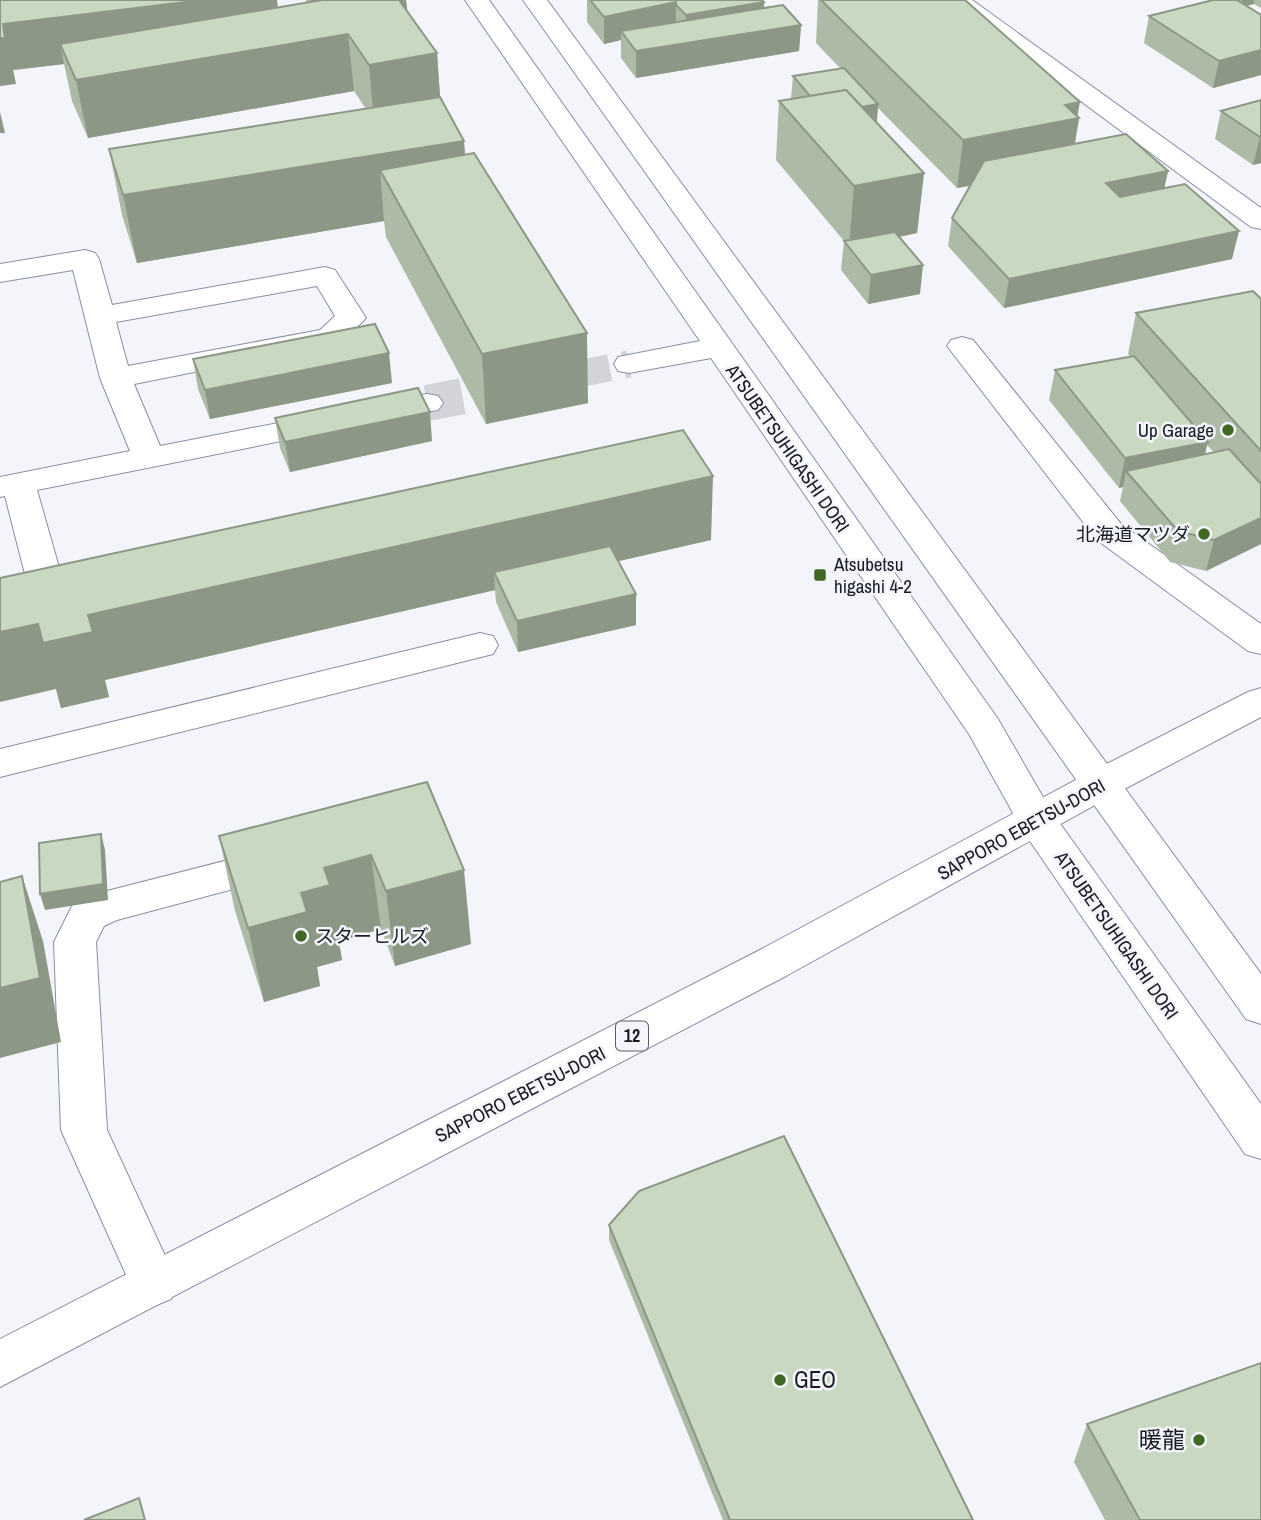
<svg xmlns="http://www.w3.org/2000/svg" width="1261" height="1520" font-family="'Archivo Narrow','Noto Sans JP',sans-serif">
	<rect width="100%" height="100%" fill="#f3f5fa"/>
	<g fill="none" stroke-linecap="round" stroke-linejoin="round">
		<polyline stroke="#d2d4da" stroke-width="27" stroke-dasharray="27 14" stroke-linecap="butt" points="543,381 629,364"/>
		<polyline stroke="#d2d4da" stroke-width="36" stroke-dasharray="36 18" stroke-linecap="butt" points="427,403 553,379"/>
		<g stroke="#898ea7" stroke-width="2">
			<g id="minor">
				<polygon points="465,0 489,0 998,719 1051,811 1261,1104 1261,1159 1245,1154 1023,831 969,734 711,358 629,373 618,371 614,364 618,357 700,341"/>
				<polygon points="523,0 547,0 1261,974 1261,1024 1246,1019"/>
				<polygon points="944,0 972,0 1261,208 1261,229 1251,227"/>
				<path d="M85,250L95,253L99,259L112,305L325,267L335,270L366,318L341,343L134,384L160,446L427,394L438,396L443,403L438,410L427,412L37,490L62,578L56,586L44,589L32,586L26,578L5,496L0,497V477L130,451L100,378L73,270L0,282V264ZM317,286L335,316L320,330L128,366L116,322Z"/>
				<polygon points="962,337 973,340 1121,524 1261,624 1261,654 1248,651 1097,540 947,346 951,340"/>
				<polygon points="480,633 493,636 498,645 493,654 0,777 0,749"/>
				<polygon points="279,847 293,851 299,862 293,873 117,920 104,926 96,942 107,1130 178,1284 171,1299 154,1306 137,1299 61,1130 54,942 73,904 107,891"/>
			</g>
		</g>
		<g stroke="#898ea7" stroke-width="2">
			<polygon id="highway" points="1261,688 1261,717 1113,795 786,976 0,1387 0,1339 756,952 1085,775 1248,692"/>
		</g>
		<use href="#minor" fill="#fff" fill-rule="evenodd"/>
		<use href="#highway" fill="#fff" fill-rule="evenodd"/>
	</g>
	<g fill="#adbaa5" fill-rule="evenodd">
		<polygon points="0,0 278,7 306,3 306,0 406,0 407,11 437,53 440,97 464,141 465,155 588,403 486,424 386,237 384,221 137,263 122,215 109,149 366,109 354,91 88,138 72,101 64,64 13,70 16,84"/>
		<polygon points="587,0 762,0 764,2 764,8 801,25 799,51 636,78 621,58 621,40 604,44 587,22"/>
		<polygon points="818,0 965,0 1079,118 1075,143 1168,171 1164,188 1232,259 1004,308 948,246 952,218 970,186 957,188 878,108 877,122 924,173 917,233 899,237 920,294 868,304 841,270 844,241 776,160 779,101 791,99 793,76 840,68 816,43"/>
		<polygon points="1213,0 1261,0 1261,8 1254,4 1246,6 1261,15 1261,75 1213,88 1144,43 1149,16"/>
		<polygon points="1261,100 1261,163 1253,165 1215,139 1221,111"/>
		<path d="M1261,299V544L1206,571L1170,562L1120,501L1123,487L1119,488L1049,400L1055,370L1130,357L1128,354L1136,313ZM1207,445L1214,452L1205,454Z"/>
		<polygon points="193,359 392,383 210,419 198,389"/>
		<polygon points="275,418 432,441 290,472 280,448"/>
		<polygon points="711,540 618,561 636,594 636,625 518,652 496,602 495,590 105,680 109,697 61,708 56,689 0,578"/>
		<polygon points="427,782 471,944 395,966 381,929 339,942 342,960 317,967 320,986 264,1002 235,911 219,836"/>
		<polygon points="609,1225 973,1520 723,1520 609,1240"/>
		<polygon points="1087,1424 1261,1520 1105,1520 1074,1462"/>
	</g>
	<g fill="#8d9786">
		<polygon points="202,0 277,0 282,37 60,44 64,64 13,70 16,84 0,86 0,38 3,24"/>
		<polygon points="311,0 406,0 408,18 315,29"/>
		<polygon points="1242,0 1254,0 1254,4 1241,7"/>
		<polygon points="676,2 676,28 621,31 621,40 604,44 604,17"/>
		<polygon points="764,2 763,16 685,29 686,15"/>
		<polygon points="801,25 799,51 636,78 636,51"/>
		<polygon points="348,34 354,91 88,138 76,80"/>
		<polygon points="1261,50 1261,75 1213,88 1219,61"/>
		<polygon points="437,53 441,111 374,123 369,65"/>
		<polygon points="1080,102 1077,118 1079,118 1071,166 957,188 963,140 1065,105"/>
		<polygon points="878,104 876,132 825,114"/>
		<polygon points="0,112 5,133 0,133"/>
		<polygon points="1260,137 1261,137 1261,163 1253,165"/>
		<polygon points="464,141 468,207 380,170 384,221 137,263 123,195"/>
		<polygon points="1168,171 1162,199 1101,212 1106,183"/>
		<polygon points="924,173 917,233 849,247 854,186"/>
		<polygon points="1239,231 1232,259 1004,308 1009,279"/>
		<polygon points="923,265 920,294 868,304 871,275"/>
		<polygon points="587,333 588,403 486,424 482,354"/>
		<polygon points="389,353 392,383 210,419 205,390"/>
		<polygon points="430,412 432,441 290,472 285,442"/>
		<polygon points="1208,442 1200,472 1126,471 1123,487 1119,488 1125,458"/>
		<polygon points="713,476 711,540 501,588 494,572 495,590 105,680 109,697 61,708 56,689 0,702 0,632 38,624 88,615"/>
		<polygon points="1261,518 1261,544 1206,571 1214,540"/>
		<polygon points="636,594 636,625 518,652 517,621"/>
		<polygon points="101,834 105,850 108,900 45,910 40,894"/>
		<polygon points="371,855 381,929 339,942 342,960 317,967 320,986 264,1002 248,928 301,893 324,868"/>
		<polygon points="464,870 471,944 395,966 386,891"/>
		<polygon points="22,876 43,941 61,1042 0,1058 0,988"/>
	</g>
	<g fill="#c9d8c0" stroke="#8d9786" stroke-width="2">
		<polygon points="0,0 202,0 3,24 5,38 0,38"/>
		<polygon points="322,0 399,0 437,53 369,65 348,34 76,80 60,44"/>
		<polygon points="590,0 675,0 676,2 604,17"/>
		<polygon points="675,0 762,0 764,2 686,15 676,5 676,2"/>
		<polygon points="821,0 965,0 1080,102 1065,105 1079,118 963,140"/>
		<polygon points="1213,0 1237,0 1261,15 1261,50 1219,61 1149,16"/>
		<polygon points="783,5 801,25 636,51 621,31"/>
		<polygon points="844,68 878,104 862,107 846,90 810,96 793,76"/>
		<polygon points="846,90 924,173 854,186 779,101"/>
		<polygon points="440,97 464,141 123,195 109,149"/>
		<polygon points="1261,100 1261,137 1260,137 1221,111"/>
		<polygon points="1126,134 1168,171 1106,183 1120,197 1185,184 1239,231 1009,279 952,218 984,161"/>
		<polygon points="474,153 587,333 482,354 380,170"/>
		<polygon points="895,232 923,265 871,275 844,241"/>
		<polygon points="1253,291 1261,299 1261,451 1136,313"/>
		<polygon points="375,324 389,353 205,390 193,359"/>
		<polygon points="1134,356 1208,442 1125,458 1055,370"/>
		<polygon points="418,388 430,412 285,442 275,418"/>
		<polygon points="683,430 713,476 88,615 93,632 43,643 38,624 0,632 0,578"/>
		<polygon points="1229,449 1261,484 1261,518 1214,540 1178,531 1126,471"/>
		<polygon points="610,546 636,594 517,621 494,572"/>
		<polygon points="427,782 464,870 386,891 371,855 324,868 330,885 301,893 307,912 248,928 219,836"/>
		<polygon points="101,834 103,884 40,894 39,843"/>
		<polygon points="22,876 40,978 0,988 0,882"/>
		<polygon points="784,1136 973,1520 730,1520 609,1225 639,1191"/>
		<polygon points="1261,1363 1261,1520 1140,1520 1087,1424"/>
		<polygon points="139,1498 145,1520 84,1520"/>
	</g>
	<g fill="#426924" stroke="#f3f5fa" stroke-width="2.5">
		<circle cx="1228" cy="430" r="7"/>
		<circle cx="1204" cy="534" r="7"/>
		<rect x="813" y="568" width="14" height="14" rx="3.5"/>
		<circle cx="301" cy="936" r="7"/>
		<circle cx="780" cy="1380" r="7"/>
		<circle cx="1199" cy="1440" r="7"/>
	</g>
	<g text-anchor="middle" stroke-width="5" stroke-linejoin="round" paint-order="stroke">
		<rect fill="#f3f5fa" stroke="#5b5d65" stroke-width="2" x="616" y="1021.5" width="32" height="29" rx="5"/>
		<g font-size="18" font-weight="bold" fill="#1a1c25">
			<text x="632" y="1042">12</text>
		</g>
		<g font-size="19" fill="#1a1c25" stroke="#f3f5fa" text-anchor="end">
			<text x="1214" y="437">Up Garage</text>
			<text x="1190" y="541">北海道マツダ</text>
			<text x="834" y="571" text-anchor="start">Atsubetsu<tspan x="834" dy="22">higashi 4-2</tspan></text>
			<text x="315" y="943" text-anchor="start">スターヒルズ</text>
		</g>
		<g font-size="19" fill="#1a1c25" stroke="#f3f5fa">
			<text transform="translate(788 448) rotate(55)" y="7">ATSUBETSUHIGASHI DORI</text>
			<text transform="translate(1021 829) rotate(-29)" y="7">SAPPORO EBETSU-DORI</text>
			<text transform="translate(1117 935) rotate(55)" y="7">ATSUBETSUHIGASHI DORI</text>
			<text transform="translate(520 1094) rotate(-27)" y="7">SAPPORO EBETSU-DORI</text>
		</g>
		<g font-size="23" fill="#1a1c25" stroke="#f3f5fa" text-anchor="start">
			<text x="794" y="1388">GEO</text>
			<text x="1185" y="1448" text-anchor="end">暖龍</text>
		</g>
	</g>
</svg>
